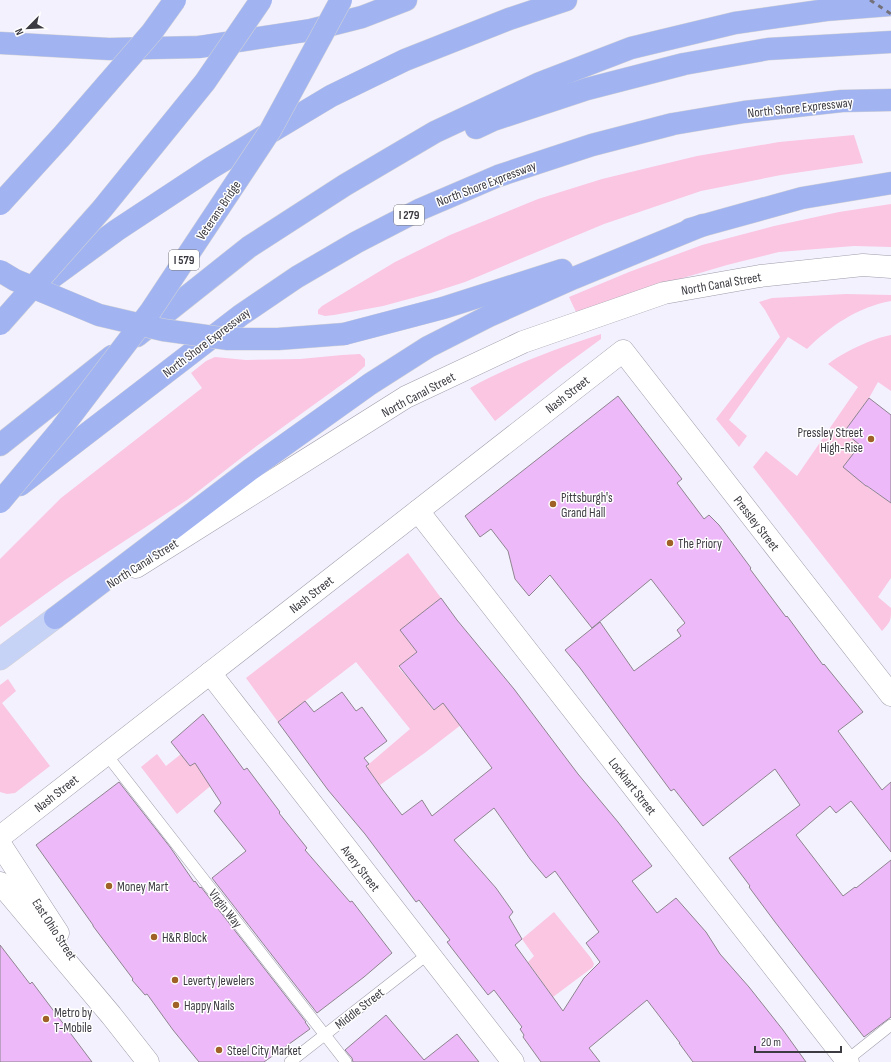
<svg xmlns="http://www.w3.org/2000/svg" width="891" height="1062" font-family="'Sofia Sans Condensed',sans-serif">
	<rect width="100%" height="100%" fill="#f4f1fe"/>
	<g fill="#fac6e2">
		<polygon points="854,135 863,163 781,175 701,191 604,224 465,282 431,293 383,306 334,315 325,316 318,314 318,310 322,306 395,262 450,235 538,199 602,179 697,156 779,142"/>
		<polygon points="891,204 891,247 854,246 779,252 727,265 639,291 576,312 569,297 629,272 702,245 774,226 839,212"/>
		<path d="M846,294L891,295V301C858,307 830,326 807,349L788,337L729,420L747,436L739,447L716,419L780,337L765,310L759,302L772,298Z"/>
		<path d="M601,334V339L560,369L495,421L470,388C511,365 556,349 601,334Z"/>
		<path d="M891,335V391L878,382L869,398L844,432L860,445L844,467L866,486L891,503V578L878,597L891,608C891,621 891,621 882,631L753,467L766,451L797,476L858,387L828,364C842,353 873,338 891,335Z"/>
		<polygon points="360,354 365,359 365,366 355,375 258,445 187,500 65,580 0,627 0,559 61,498 202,388 191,373 206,361 215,357 246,360 300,359 342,355"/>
		<polygon points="408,553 441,598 401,630 422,648 398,667 416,687 433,710 458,692 475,714 426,752 380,785 367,768 369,764 410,729 356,662 278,722 246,678"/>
		<polygon points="8,679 16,691 2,703 50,766 15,793 7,794 0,792 0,685"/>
		<polygon points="157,754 166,766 181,754 190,766 196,762 214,783 177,814 141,767"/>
		<polygon points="554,912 591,958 594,964 593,967 553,997 528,962 534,956 522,939"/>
	</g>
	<g fill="#edb9f8" stroke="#8e8490" fill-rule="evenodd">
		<polygon points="618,396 682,479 677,483 704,519 709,515 719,525 751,568 750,569 786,617 787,616 823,665 824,664 863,712 838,731 882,790 891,782 891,852 851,801 836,813 830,806 796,835 843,896 855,887 856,888 891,860 891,1017 864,1037 775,922 749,887 750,886 729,858 800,805 775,769 703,826 674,789 671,791 580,668 565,650 600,622 634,671 681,636 677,630 685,623 651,579 592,628 550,575 529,596 515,579 508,551 491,529 480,537 465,516"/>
		<polygon points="869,398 891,415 891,503 867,486 866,486 843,467 860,445 844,432"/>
		<path d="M441,598L457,620L514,689L578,774L618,822L652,866L632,881L657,913L676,898L706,932L720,954L749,987L783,1030L806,1062H693L679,1043H680L647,1000L589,1048L600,1062H541L523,1037L524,1035L520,1029L522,1027L494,990L488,995L447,942L450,940L419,900L416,902L365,834L328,790L278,722L305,701L314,712L342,692L356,711L362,707L387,741L364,758L369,764L366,766L383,790L402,815L422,800L432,816L492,768L443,703L434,710L399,666L417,652L400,630ZM494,808L530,859L546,878L555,871L599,932L586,943L600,962L584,978L563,1011L515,945L522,939L509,917L513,912L496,888L454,840Z"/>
		<polygon points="203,714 244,770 247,768 280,812 279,813 307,848 305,850 350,902 352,901 392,953 364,977 317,1013 212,878 246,851 214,811 221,803 195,763 190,766 171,742"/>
		<polygon points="119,782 170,847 194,882 195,881 200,888 201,887 306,1022 305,1022 310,1029 264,1062 199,1062 173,1030 147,994 145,995 132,980 133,979 93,926 93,925 36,845"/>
		<polygon points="0,945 30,984 32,982 92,1062 0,1062"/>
		<polygon points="386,1015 424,1060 457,1034 479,1062 353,1062 352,1058 345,1050"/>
	</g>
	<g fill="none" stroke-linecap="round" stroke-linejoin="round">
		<g stroke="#9f9caa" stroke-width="12">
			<g id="service">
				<polyline points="106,754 346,1062"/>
				<polyline points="847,1060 891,1025"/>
				<polyline points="290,1062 428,954"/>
			</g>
		</g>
		<g stroke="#9f9caa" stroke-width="23">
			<g id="minor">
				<polyline points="418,511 848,1062"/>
				<polyline points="210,673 513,1062"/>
				<polyline points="0,837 623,351 891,695"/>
			</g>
		</g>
		<g stroke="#9f9caa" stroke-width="23">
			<polyline id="tertiary" points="136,567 406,397 523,342 664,293 760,276 863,265 891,267"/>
		</g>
		<g stroke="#9f9caa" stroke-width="23">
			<g id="secondary">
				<polyline points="0,844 58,933"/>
				<polyline points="0,883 111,1015 148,1062"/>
			</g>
		</g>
		<g stroke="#d4d4d5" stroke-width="23">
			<polyline id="primary" points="0,659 55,618"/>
		</g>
		<g stroke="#d4d4d5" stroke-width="23">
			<g id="motorway">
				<polyline points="0,43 109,49 199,47 311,30 362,17 406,0"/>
				<polyline points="476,128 493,120 587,89 684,64 768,49 891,42"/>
				<polyline points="690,229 802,198 891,183"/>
				<polyline points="39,287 117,230 211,168 331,96 405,60 509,19 566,0"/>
				<polyline points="344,334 443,308 562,270"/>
				<polyline points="137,336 249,247 345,185 435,132 540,83 631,48 735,23 826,10 891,5"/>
				<polyline points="0,445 112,356"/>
				<polyline points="20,485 241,315 297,277 357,242 421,209 498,176 592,145 673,124 744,112 842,101 891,100"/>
				<polyline points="55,618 251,469 370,384 428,347 489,316 574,278 703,225"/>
			</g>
		</g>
		<use href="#service" stroke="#fff" stroke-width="11"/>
		<use href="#minor" stroke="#fff" stroke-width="22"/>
		<use href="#tertiary" stroke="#fff" stroke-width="22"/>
		<use href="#secondary" stroke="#fff" stroke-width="22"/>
		<use href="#primary" stroke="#c7d2f7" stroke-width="22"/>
		<use href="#motorway" stroke="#a1b4f1" stroke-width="22"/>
		<polyline stroke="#74717a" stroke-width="3" stroke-dasharray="5 5" stroke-linecap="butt" points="870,0 891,14"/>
		<g stroke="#d4d4d5" stroke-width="23" stroke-linecap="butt">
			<g id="motorway-bridge">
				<polyline points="0,204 61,137 152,32 175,0"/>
				<polyline points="0,271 15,280 99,315 163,330 228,339 278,339 344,334"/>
				<polyline points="0,324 102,209 205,82 261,0"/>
				<polyline points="0,502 61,429 150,312 270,131 341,0"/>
			</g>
		</g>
		<use href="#motorway-bridge" stroke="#a1b4f1" stroke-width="22"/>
	</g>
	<g fill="#a06127" stroke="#fff" stroke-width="1.5">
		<circle cx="871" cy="439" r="4"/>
		<circle cx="553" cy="504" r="4"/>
		<circle cx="670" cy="543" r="4"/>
		<circle cx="109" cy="886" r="4"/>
		<circle cx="154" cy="937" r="4"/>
		<circle cx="175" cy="980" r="4"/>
		<circle cx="176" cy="1005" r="4"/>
		<circle cx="46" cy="1019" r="4"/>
		<circle cx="219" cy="1050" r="4"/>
	</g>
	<g text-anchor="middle" stroke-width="3" stroke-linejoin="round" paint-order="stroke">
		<g fill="#fff" stroke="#77767b" stroke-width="1">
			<rect x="394" y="205" width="30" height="20" rx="3"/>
			<rect x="169" y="250" width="30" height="20" rx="3"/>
		</g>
		<g font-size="12" font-weight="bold" fill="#3d3b42">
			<text x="409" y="219">I 279</text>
			<text x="184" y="264">I 579</text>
		</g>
		<g font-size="13" fill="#3d3b42" stroke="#fff">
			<text transform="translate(800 107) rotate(-6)" y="5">North Shore Expressway</text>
			<text transform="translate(486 183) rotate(-21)" y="5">North Shore Expressway</text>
			<text transform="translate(218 210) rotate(-56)" y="5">Veterans Bridge</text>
			<text transform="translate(721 283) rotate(-10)" y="5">North Canal Street</text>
			<text transform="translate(206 342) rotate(-37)" y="5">North Shore Expressway</text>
			<text transform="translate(418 394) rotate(-28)" y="5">North Canal Street</text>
			<text transform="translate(567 394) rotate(-38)" y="5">Nash Street</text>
			<text transform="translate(757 523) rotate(52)" y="5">Pressley Street</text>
			<text transform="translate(142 563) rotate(-32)" y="5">North Canal Street</text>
			<text transform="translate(311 594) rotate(-38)" y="5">Nash Street</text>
			<text transform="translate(633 786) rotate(52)" y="5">Lockhart Street</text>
			<text transform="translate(56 793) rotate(-38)" y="5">Nash Street</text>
			<text transform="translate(361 868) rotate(52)" y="5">Avery Street</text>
			<text transform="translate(226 908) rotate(52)" y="5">Virgin Way</text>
			<text transform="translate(55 929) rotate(57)" y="5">East Ohio Street</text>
			<text transform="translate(359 1008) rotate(-38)" y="5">Middle Street</text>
		</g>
		<g font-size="13" fill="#3d3b42" stroke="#fff" text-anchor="start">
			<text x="863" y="437" text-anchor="end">Pressley Street<tspan x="863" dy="15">High-Rise</tspan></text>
			<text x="561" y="502">Pittsburgh's<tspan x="561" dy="15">Grand Hall</tspan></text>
			<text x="678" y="548">The Priory</text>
			<text x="117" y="891">Money Mart</text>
			<text x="162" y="942">H&amp;R Block</text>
			<text x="183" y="985">Leverty Jewelers</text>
			<text x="184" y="1010">Happy Nails</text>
			<text x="54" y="1017">Metro by<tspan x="54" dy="15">T-Mobile</tspan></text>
			<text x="227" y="1055">Steel City Market</text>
		</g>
	</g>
	<g transform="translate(28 28) rotate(246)" stroke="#ffffff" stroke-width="3" paint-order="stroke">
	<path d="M0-3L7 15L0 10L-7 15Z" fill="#3d3b42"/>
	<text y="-6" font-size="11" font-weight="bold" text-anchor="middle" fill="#3d3b42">N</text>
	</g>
	<path d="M755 1046v6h86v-6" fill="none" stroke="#3d3b42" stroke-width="2"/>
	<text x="761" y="1046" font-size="12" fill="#3d3b42" stroke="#ffffff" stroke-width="3" paint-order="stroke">20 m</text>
</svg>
